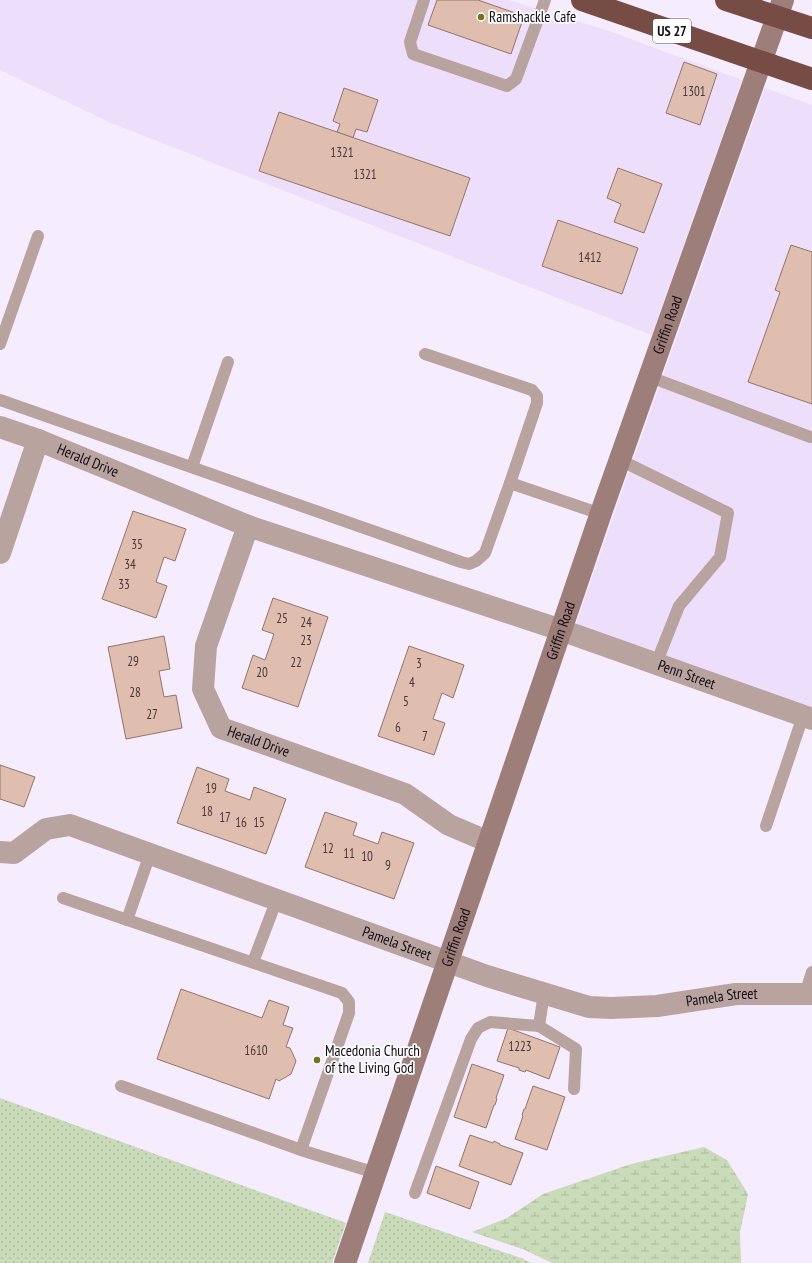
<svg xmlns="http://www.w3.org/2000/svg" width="812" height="1263" font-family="'PT Sans Narrow',sans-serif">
	<defs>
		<pattern id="green-dots" width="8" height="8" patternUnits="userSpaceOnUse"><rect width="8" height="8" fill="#c9dbb9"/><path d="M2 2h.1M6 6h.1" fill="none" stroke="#acbb9e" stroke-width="1.8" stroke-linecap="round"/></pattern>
		<pattern id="wetland-marsh" width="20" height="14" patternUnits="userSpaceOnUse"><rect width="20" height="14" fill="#c9dbb9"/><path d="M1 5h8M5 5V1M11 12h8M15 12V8" fill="none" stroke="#acbb9e"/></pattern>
	</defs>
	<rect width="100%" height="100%" fill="#f5ecfe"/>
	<g fill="#eddefc">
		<polygon points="0,0 508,0 609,31 742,80 652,335 109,122 0,70"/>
		<polygon points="765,88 812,105 812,723 570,642 615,511"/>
	</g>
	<g fill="url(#green-dots)">
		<polygon points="0,1098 346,1223 332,1263 0,1263"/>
		<polygon points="385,1212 521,1258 531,1263 368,1263"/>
	</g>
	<polygon fill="url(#wetland-marsh)" points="704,1147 727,1160 748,1194 740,1232 741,1263 552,1263 525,1250 472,1232 507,1218 543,1194 631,1164"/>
	<g fill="#e0beaf" stroke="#947567">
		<polygon points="437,0 478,0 524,16 511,54 428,25"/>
		<polygon points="684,62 717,74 700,125 666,113"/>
		<polygon points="344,88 378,100 367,132 356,129 353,138 337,132 340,124 333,121"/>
		<polygon points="279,112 470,178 450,236 259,171"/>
		<polygon points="618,168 662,184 644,233 614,222 621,204 607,198"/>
		<polygon points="558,220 638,248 622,294 542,266"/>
		<polygon points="791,245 812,252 812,404 748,382 780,292 775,290"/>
		<polygon points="133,511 186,529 175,561 164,557 156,582 167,586 156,618 102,599"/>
		<polygon points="273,598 328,617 298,707 242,688 253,655 265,660 274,634 262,630"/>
		<polygon points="164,636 170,669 159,671 164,697 176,695 182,728 126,739 108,647"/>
		<polygon points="409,646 464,665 453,698 442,693 433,719 445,723 434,755 378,736"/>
		<polygon points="0,765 35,777 24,807 0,799"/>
		<polygon points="197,767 229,779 225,791 250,800 254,787 286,799 266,854 177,823"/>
		<polygon points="325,812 357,823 353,835 378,844 382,832 414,843 394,899 305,867"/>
		<polygon points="181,989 262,1018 269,1000 289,1007 283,1025 293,1028 286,1047 290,1048 296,1061 291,1074 279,1081 276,1079 269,1099 157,1059"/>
		<polygon points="508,1028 560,1047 549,1079 526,1070 525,1072 519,1070 519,1068 497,1061"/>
		<polygon points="472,1064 504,1075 496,1098 497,1099 495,1105 494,1105 486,1128 454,1117"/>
		<polygon points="533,1086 565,1097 547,1150 515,1139 523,1116 522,1115 524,1109 525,1109"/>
		<polygon points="470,1135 493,1143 494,1141 500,1144 500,1145 523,1153 511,1185 459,1166"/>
		<polygon points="436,1166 479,1182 470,1209 427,1193"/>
	</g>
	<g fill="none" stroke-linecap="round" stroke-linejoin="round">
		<g stroke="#b9a39f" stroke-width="12">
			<polyline points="424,0 410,42 413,54 507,86 516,79 545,0"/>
			<polyline points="0,344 38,236"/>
			<polyline points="425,354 532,390 537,396 537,403 510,483 601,514"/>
			<polyline points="650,377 810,437 812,437"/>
			<polyline points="0,400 461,562 469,564 476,561 485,553 510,483"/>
			<polyline points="620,460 728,513 720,557 679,606 656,664"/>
			<polyline points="192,467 228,362"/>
			<polyline points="766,826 803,716"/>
			<polyline points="63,898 342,993 349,1002 349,1013 301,1150"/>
			<polyline points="127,920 150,854"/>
			<polyline points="253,962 277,899"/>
			<polyline points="544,993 539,1026 576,1049 574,1089"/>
			<polyline points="805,994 812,972"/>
			<polyline points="121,1086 307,1152 376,1173"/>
			<polyline points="415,1193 471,1039 478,1028 490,1022 539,1026"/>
		</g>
		<g stroke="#b9a39f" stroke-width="22">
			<polyline points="0,427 38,440 0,553"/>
			<path id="s1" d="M38,440L248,526L561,630L812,719"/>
			<path id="s2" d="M248,526L206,646L203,689L221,728L405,794L449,825L489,842"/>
			<path id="s3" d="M0,852L14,853L46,829L70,825L487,976L589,1007L611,1008L657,1006L736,994H812"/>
		</g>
		<path stroke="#9d7e78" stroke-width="22" id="s4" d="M345,1263L603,507L783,0"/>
		<g stroke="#764c45" stroke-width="22">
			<polyline points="582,0 812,79"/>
			<polyline points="726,0 812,28"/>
		</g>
	</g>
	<g fill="#72741b" stroke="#fdfdfd" stroke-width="1.5">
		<circle cx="481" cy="17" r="4"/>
		<circle cx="317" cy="1060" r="4"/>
	</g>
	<g text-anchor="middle" stroke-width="3.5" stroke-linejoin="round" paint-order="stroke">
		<g font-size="13" fill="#45383c">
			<text x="694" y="96">1301</text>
			<text x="342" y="157">1321</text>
			<text x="365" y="179">1321</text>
			<text x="590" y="262">1412</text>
			<text x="137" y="549">35</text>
			<text x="130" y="569">34</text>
			<text x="124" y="589">33</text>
			<text x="282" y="623">25</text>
			<text x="306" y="627">24</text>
			<text x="306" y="645">23</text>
			<text x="133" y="666">29</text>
			<text x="296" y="667">22</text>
			<text x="419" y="668">3</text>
			<text x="262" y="677">20</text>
			<text x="412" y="687">4</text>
			<text x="135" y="697">28</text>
			<text x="406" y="706">5</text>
			<text x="152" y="719">27</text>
			<text x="398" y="732">6</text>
			<text x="425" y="741">7</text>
			<text x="211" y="793">19</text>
			<text x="207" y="816">18</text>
			<text x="225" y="822">17</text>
			<text x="241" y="827">16</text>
			<text x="259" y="827">15</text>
			<text x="328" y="853">12</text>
			<text x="349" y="858">11</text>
			<text x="367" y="861">10</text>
			<text x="388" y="870">9</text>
			<text x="520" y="1051">1223</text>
			<text x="256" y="1055">1610</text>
		</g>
		<rect fill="#fdfdfd" stroke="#58545b" stroke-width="1" x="653" y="19" width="38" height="24" rx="3"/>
		<g font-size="14" font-weight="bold" fill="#110c16">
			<text x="672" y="36">US 27</text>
		</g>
		<g font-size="15" fill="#110c16" stroke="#fdfdfd" text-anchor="start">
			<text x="489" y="22">Ramshackle Cafe</text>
			<text x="325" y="1056">Macedonia Church<tspan x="325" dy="17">of the Living God</tspan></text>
		</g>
		<g font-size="15" fill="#110c16" stroke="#fdfdfd">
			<text dy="5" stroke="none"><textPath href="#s4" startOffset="992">Griffin Road</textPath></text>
			<text dy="5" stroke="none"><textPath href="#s1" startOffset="54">Herald Drive</textPath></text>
			<text dy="5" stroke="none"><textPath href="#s4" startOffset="668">Griffin Road</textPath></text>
			<text dy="5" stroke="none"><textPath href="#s1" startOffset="690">Penn Street</textPath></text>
			<text dy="5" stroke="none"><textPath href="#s2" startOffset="253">Herald Drive</textPath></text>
			<text dy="5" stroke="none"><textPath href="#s4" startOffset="344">Griffin Road</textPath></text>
			<text dy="5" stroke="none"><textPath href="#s3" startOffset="426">Pamela Street</textPath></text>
			<text dy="5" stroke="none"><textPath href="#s3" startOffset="762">Pamela Street</textPath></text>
		</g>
	</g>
</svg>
